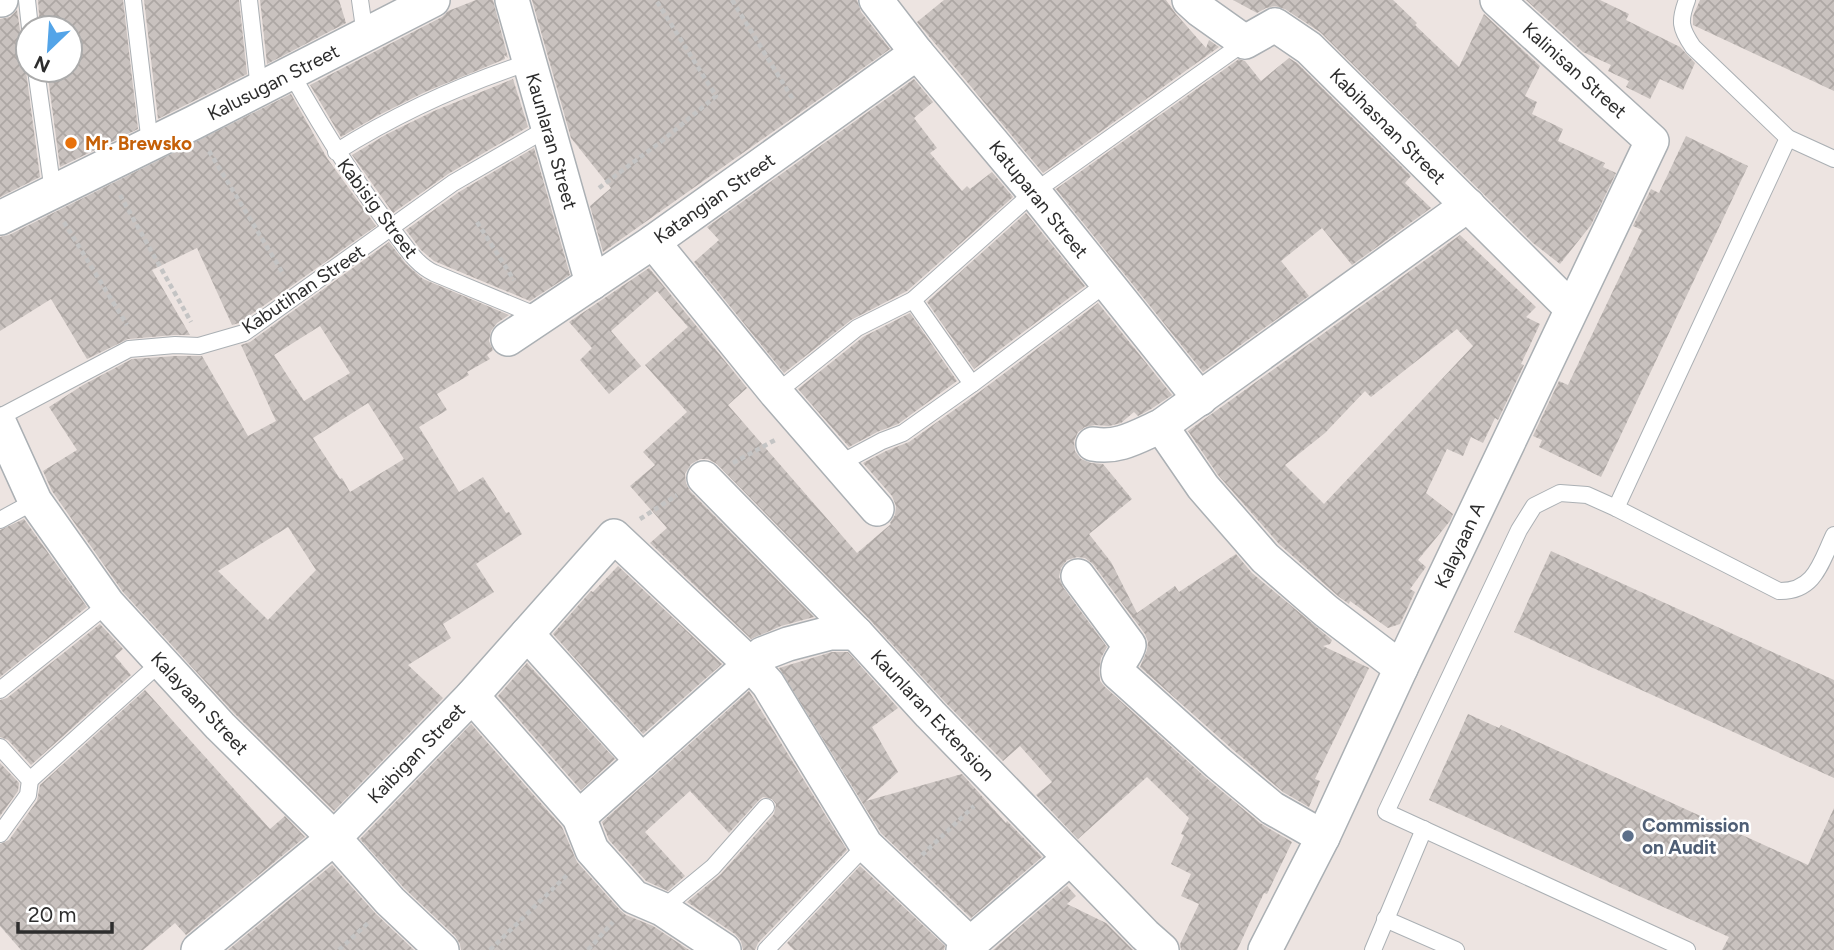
<svg xmlns="http://www.w3.org/2000/svg" width="1834" height="950" font-family="Figtree,sans-serif">
	<defs>
		<pattern id="building-cross-hatch" width="8" height="8" patternUnits="userSpaceOnUse" patternTransform="scale(1.75)"><rect width="8" height="8" fill="#c9c2bf"/><path d="M0 0l8 8M0 8l8-8" fill="none" stroke="#ada7a4"/></pattern>
	</defs>
	<rect width="100%" height="100%" fill="#ede4e1"/>
	<g fill="url(#building-cross-hatch)" fill-rule="evenodd">
		<polygon points="38,0 123,0 138,129 60,167 47,70 70,70 70,28 40,28"/>
		<polygon points="144,0 239,0 247,74 158,119"/>
		<polygon points="260,0 339,0 346,23 267,64"/>
		<polygon points="476,0 493,0 508,58 504,55 505,59 425,92 377,116 341,137 310,85 442,17 448,11"/>
		<polygon points="532,0 857,0 861,12 890,49 603,252 590,206 611,188 571,138"/>
		<polygon points="944,0 1166,0 1176,14 1206,48 1209,40 1219,47 1043,173 917,22"/>
		<polygon points="1233,0 1393,0 1417,23 1415,25 1459,67 1484,14 1540,66 1525,96 1537,102 1532,114 1563,129 1558,141 1605,163 1603,167 1616,173 1591,225 1560,264 1533,243 1320,32 1285,9 1275,6 1266,8 1257,13"/>
		<polygon points="1526,0 1600,0 1629,14 1626,20 1680,47 1695,63 1683,90 1660,79 1650,99 1626,87 1629,81 1608,71 1611,65 1583,52"/>
		<polygon points="1700,0 1834,0 1834,91 1693,25 1693,16"/>
		<polygon points="17,10 20,30 22,35 28,38 28,64 26,71 40,177 0,197 0,19 10,17"/>
		<polygon points="1289,58 1297,63 1411,176 1405,183 1431,208 1352,265 1322,228 1281,261 1309,296 1203,372 1056,189 1239,59 1245,61 1261,81"/>
		<polygon points="513,79 528,127 448,174 393,213 352,155 387,134 434,111"/>
		<polygon points="914,79 933,102 914,118 937,148 930,153 962,191 967,186 970,189 992,172 1013,197 907,291 851,320 784,373 694,262 719,240 707,227"/>
		<polygon points="291,94 327,158 376,226 239,323 232,325 197,248 152,270 190,335 174,335 128,339 87,359 51,299 0,331 0,237 9,235"/>
		<polygon points="1686,136 1748,166 1601,477 1539,447 1542,440 1533,436 1559,381 1568,385 1642,230 1633,226 1651,189 1659,193"/>
		<polygon points="534,148 570,275 530,301 434,261 421,250 406,230 459,192"/>
		<polygon points="1026,213 1085,286 974,369 927,302"/>
		<path d="M1460,235L1536,307L1526,317L1540,324L1521,364L1524,365L1498,420L1495,418L1483,443L1471,437L1463,456L1447,449L1426,493L1453,514L1450,521L1418,560L1426,567L1410,589L1415,592L1400,624L1388,628L1350,601L1349,604L1338,596L1279,544L1218,475L1188,431ZM1457,329L1473,346L1324,504L1285,465L1325,433L1365,391L1371,397Z"/>
		<path d="M389,242L406,264L423,279L509,315L497,323L491,331L489,341L493,350L487,355L490,359L467,372L469,375L437,394L447,410L419,427L459,492L483,477L506,513L509,512L522,534L476,564L494,592L443,624L451,638L408,665L443,698L334,811L234,713L123,592L52,491L43,471L77,450L49,407L83,385L132,359L175,356H202L248,436L276,421L241,345L250,342ZM320,326L350,373L304,401L274,355ZM368,403L404,459L350,492L342,478L340,479L313,438ZM288,527L316,570L268,620L218,571Z"/>
		<polygon points="649,268 747,388 728,405 857,553 891,524 890,523 895,515 896,506 892,496 863,463 886,451 909,442 978,393 1098,303 1172,395 1151,409 1138,416 1134,412 1121,423 1109,426 1095,425 1085,427 1078,432 1074,441 1075,451 1081,459 1091,463 1103,464 1132,499 1089,534 1111,562 1137,613 1175,586 1179,592 1236,554 1252,573 1332,640 1330,644 1323,646 1369,668 1315,779 1320,781 1309,807 1283,792 1231,748 1140,667 1147,650 1148,642 1145,634 1093,564 1085,558 1077,557 1067,560 1061,568 1059,577 1063,587 1107,647 1101,658 1099,670 1100,681 1105,687 1205,777 1260,823 1292,842 1267,894 1264,893 1237,950 1181,950 1180,944 1199,904 1181,896 1191,874 1171,864 1184,835 1181,834 1189,818 1147,777 1078,839 1036,795 1052,782 1020,746 1003,761 944,701 870,620 717,464 708,459 700,459 691,464 685,474 686,483 690,491 814,617 781,626 751,639 650,543 667,528 630,486 655,465 643,452 687,412 645,365 688,327 657,291 611,331 641,366 609,394 580,360 592,348 569,322"/>
		<polygon points="910,313 957,381 898,424 877,432 849,447 798,389 863,337"/>
		<polygon points="24,519 87,607 0,677 0,530"/>
		<polygon points="1551,551 1834,680 1834,778 1514,632"/>
		<polygon points="618,566 722,664 643,734 553,634 591,591 593,592"/>
		<polygon points="100,624 123,649 115,656 131,675 31,765 8,740 0,737 0,700 7,698"/>
		<polygon points="832,652 848,652 898,708 872,727 898,772 866,801 962,774 1006,823 1007,821 1042,857 971,918 881,833 779,668"/>
		<polygon points="527,663 615,759 581,790 498,696"/>
		<polygon points="145,690 270,829 285,816 305,837 186,935 175,923 143,950 21,950 0,926 0,844 9,840 37,801 40,785"/>
		<polygon points="749,691 847,850 758,943 755,950 743,950 741,941 735,934 687,902 721,874 774,814 776,804 772,799 763,797 759,800 729,833 690,791 645,832 685,876 668,891 646,881 609,840 602,822"/>
		<polygon points="1468,714 1499,728 1501,725 1808,865 1834,808 1834,950 1722,950 1729,937 1429,800"/>
		<polygon points="471,724 562,827 577,862 620,910 626,915 653,926 689,950 461,950 460,944 455,936 404,888 360,839"/>
		<polygon points="0,763 19,783 18,791 0,816"/>
		<polygon points="332,865 376,914 414,950 228,950"/>
		<polygon points="860,866 945,946 944,950 794,950 787,943"/>
		<polygon points="1067,886 1076,896 1067,904 1106,923 1133,950 993,950"/>
	</g>
	<g fill="none" stroke-linecap="round" stroke-linejoin="round">
		<g stroke="#abb0b4" stroke-width="18">
			<g id="service">
				<polyline points="27,0 30,28"/>
				<polyline points="133,0 150,144"/>
				<polyline points="249,0 259,89"/>
				<polyline points="360,0 365,35"/>
				<path d="M1687,0C1679,21 1680,28 1693,47L1788,138L1834,159"/>
				<polyline points="36,70 53,192"/>
				<path d="M291,73C323,130 356,184 397,236C408,250 417,265 434,273L540,317"/>
				<path d="M336,152C396,114 462,84 530,62"/>
				<polyline points="913,300 972,384"/>
				<polyline points="776,393 857,328 913,300 1034,192 1245,42"/>
				<polyline points="0,417 129,349 175,345 199,346 244,333 453,183 548,128"/>
				<polyline points="837,465 882,441 903,433 972,384 1107,283"/>
				<polyline points="1616,508 1788,138"/>
				<polyline points="0,520 35,501"/>
				<polyline points="0,690 108,604"/>
				<polyline points="0,747 30,780 28,795 0,834"/>
				<polyline points="30,780 161,662"/>
				<polyline points="662,909 713,867 766,807"/>
				<polyline points="1385,919 1456,950"/>
				<polyline points="766,950 866,845"/>
				<polyline points="1373,950 1424,829"/>
				<path d="M1687,950L1386,812L1519,530L1534,506L1560,493L1587,495L1616,508L1779,591C1815,592 1821,562 1834,535"/>
			</g>
		</g>
		<g stroke="#abb0b4" stroke-width="36">
			<g id="minor">
				<polyline points="0,0 1,0"/>
				<polyline points="512,0 592,283"/>
				<polyline points="876,0 917,53 1034,192 1200,399"/>
				<polyline points="1189,0 1200,10 1245,42 1275,25 1309,48 1571,308"/>
				<polyline points="0,218 193,123 433,0"/>
				<polyline points="653,242 776,393 877,509"/>
				<polyline points="508,339 653,242 917,53"/>
				<polyline points="0,424 35,501 108,604 220,726 334,838 390,901 442,950"/>
				<polyline points="1161,426 1203,487 1265,558 1326,611 1401,668"/>
				<path d="M1093,444C1118,449 1138,436 1161,426L1468,205"/>
				<polyline points="704,478 856,633 930,714 1145,935 1162,950"/>
				<path d="M1078,576L1129,645C1127,655 1116,662 1118,673L1218,763L1272,808L1323,837"/>
				<polyline points="527,634 642,761"/>
				<polyline points="472,696 579,817 592,850 634,897 662,909 724,950"/>
				<polyline points="579,817 762,654 788,644 830,633 856,633"/>
				<polyline points="198,950 334,838 472,696 614,536 751,665 768,684 866,845 970,944"/>
				<polyline points="963,950 1070,858"/>
				<polyline points="1265,950 1323,837 1401,668 1652,141 1497,0"/>
			</g>
		</g>
		<g stroke="#c4c4c4" stroke-width="4.5" stroke-dasharray="5 3.5" stroke-linecap="butt">
			<polyline points="732,0 794,101"/>
			<polyline points="209,151 284,275"/>
			<polyline points="599,188 663,140 716,96 656,0"/>
			<polyline points="120,195 191,322"/>
			<polyline points="64,222 127,325"/>
			<polyline points="477,222 514,280"/>
			<polyline points="733,463 775,440"/>
			<polyline points="640,519 677,495"/>
			<polyline points="922,855 974,806"/>
			<polyline points="339,950 369,922"/>
			<polyline points="490,950 569,873"/>
			<polyline points="588,950 613,922"/>
		</g>
		<use href="#service" stroke="#fff" stroke-width="16"/>
		<use href="#minor" stroke="#fff" stroke-width="33"/>
	</g>
	<circle fill="#e8710a" stroke="#fff" stroke-width="2.5" cx="71" cy="143" r="7"/>
	<circle fill="#5c6f8a" stroke="#fff" stroke-width="2.5" cx="1628" cy="836" r="7"/>
	<g text-anchor="middle" stroke-width="5" stroke-linejoin="round" paint-order="stroke">
		<g font-size="19" fill="#2d2d2d" stroke="#fff">
			<text transform="translate(1575 70) rotate(42)" y="7">Kalinisan Street</text>
			<text transform="translate(273 82) rotate(-27)" y="7">Kalusugan Street</text>
			<text transform="translate(1388 126) rotate(45)" y="7">Kabihasnan Street</text>
			<text transform="translate(552 141) rotate(74)" y="7">Kaunlaran Street</text>
			<text transform="translate(714 198) rotate(-35)" y="7">Katangian Street</text>
			<text transform="translate(1039 199) rotate(51)" y="7">Katuparan Street</text>
			<text transform="translate(378 208) rotate(53)" y="7">Kabisig Street</text>
			<text transform="translate(303 289) rotate(-34)" y="7">Kabutihan Street</text>
			<text transform="translate(1459 545) rotate(-65)" y="7">Kalayaan A</text>
			<text transform="translate(200 703) rotate(47)" y="7">Kalayaan Street</text>
			<text transform="translate(933 715) rotate(47)" y="7">Kaunlaran Extension</text>
			<text transform="translate(416 753) rotate(-46)" y="7">Kaibigan Street</text>
		</g>
		<g font-size="19" font-weight="bold" fill="#c56008" stroke="#fff" text-anchor="start">
			<text x="85" y="150">Mr. Brewsko</text>
		</g>
		<g font-size="19" font-weight="bold" fill="#4e5e75" stroke="#fff" text-anchor="start">
			<text x="1642" y="832">Commission<tspan x="1642" dy="22">on Audit</tspan></text>
		</g>
	</g>
	<g transform="translate(49 49) rotate(205)"><circle r="33" fill="#ffffff" stroke="#ababab" stroke-width="2"/>
	<path d="M0-5L12 26L0 18L-12 26Z" fill="#53a4e8"/>
	<text y="-10" font-size="19" font-weight="bold" text-anchor="middle" fill="#2d2d2d">N</text>
	</g>
	<path d="M18 922v10h94v-10" fill="none" stroke="#2d2d2d" stroke-width="3.5"/>
	<text x="28" y="922" font-size="21" fill="#2d2d2d" stroke="#ffffff" stroke-width="5" paint-order="stroke">20 m</text>
</svg>
